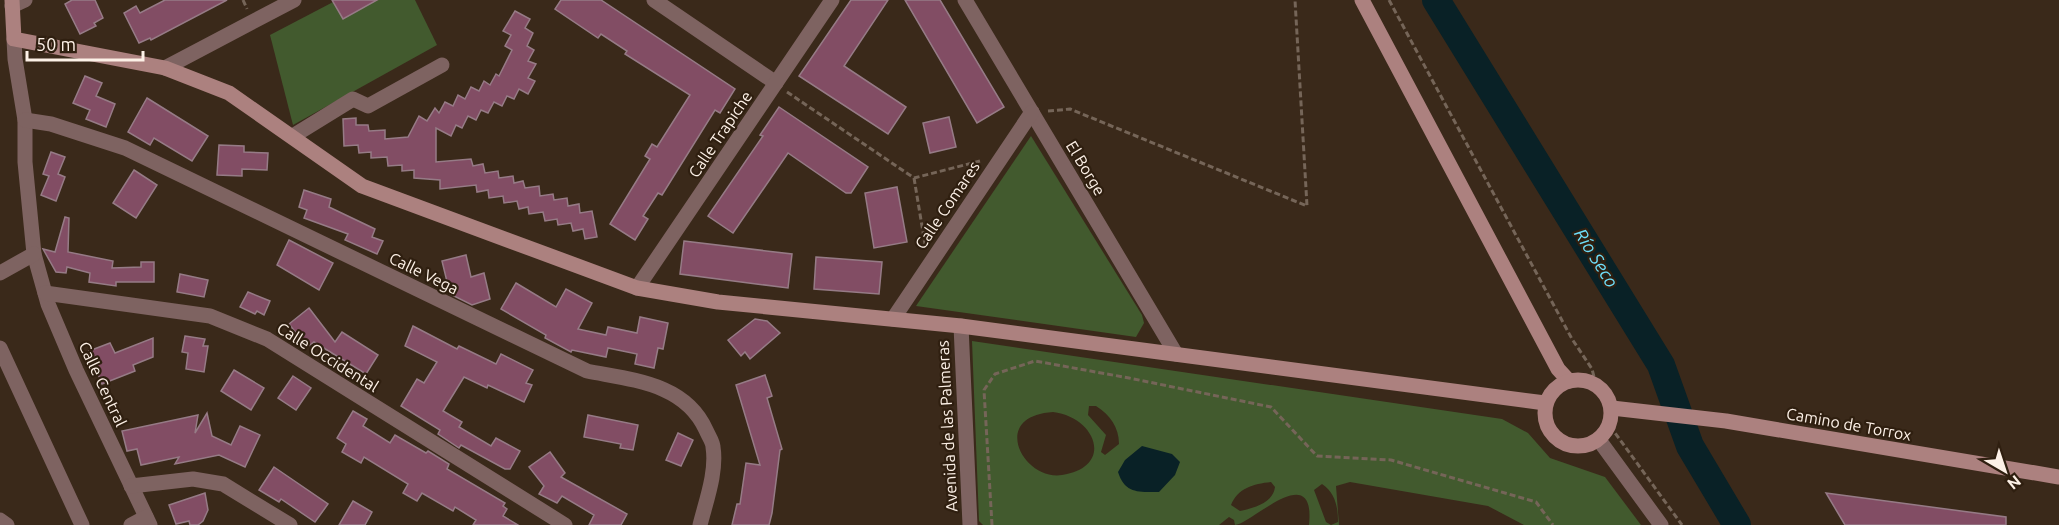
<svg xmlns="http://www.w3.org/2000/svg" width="2059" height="525" font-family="Ubuntu,sans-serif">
	<rect width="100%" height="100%" fill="#3a291a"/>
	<g fill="#425a2e" fill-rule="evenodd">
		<polygon points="337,0 415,0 437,45 293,125 270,35"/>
		<polygon points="1031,136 1142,315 1144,323 1136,337 916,306"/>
		<path d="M972,341L1502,419L1528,433L1550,458L1605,477L1641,525H1524L1488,506L1350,482L1336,486L1339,525H1309C1316,457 1250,525 1235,525L1234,520L1229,517L1219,525H983L979,521ZM1089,406H1096C1110,415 1119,427 1119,444L1105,455L1101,452L1106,435L1088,415ZM1053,412C1096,417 1115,467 1062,475C1023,481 989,416 1053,412ZM1271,482L1275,487C1273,503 1254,508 1240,511L1231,505C1238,488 1253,484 1271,482ZM1322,484C1335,493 1338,506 1338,522L1331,525L1326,522L1314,490Z"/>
	</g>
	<path fill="#092126" d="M1142,446L1172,454L1180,462L1175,475L1159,492C1139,492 1125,494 1118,472L1125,460Z"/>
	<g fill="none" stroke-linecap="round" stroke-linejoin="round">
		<polyline stroke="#092126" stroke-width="28" points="1436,0 1661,365 1690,446 1737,525"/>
	</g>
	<g fill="#824d64" stroke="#967b86" stroke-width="1.5">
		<polygon points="72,0 95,0 103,18 94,23 96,26 80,34 65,4"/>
		<polygon points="165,0 227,0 151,40 150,38 139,43 124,13 136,6 140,13"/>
		<polygon points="332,0 377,0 343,19"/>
		<polygon points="561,0 601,0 735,89 720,113 715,110 662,195 658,193 643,216 648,219 635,240 610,224 650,159 645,156 652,144 657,147 690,95 625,54 627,51 601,34 598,38 555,9"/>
		<polygon points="851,0 888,0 844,66 906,107 888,134 799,76"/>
		<polygon points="905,0 940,0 1004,107 977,123"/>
		<polygon points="515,11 530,19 525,28 533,33 527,46 534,50 528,61 536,64 528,78 535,81 528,94 519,89 514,99 507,96 502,106 494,102 488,113 481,110 476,120 468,116 462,128 456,125 451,136 436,128 436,162 471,159 473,166 483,164 485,173 498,171 499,178 513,176 514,183 523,181 525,188 539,186 540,196 553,194 554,200 567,198 568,206 579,204 580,213 592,211 597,237 585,239 583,229 573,231 571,223 558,225 557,219 545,221 543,212 529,214 528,207 519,209 517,201 504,203 503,196 489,198 488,190 477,192 476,185 440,189 440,180 414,178 414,170 402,171 402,165 388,166 387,157 371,158 371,152 359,153 358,145 344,146 343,119 356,118 356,125 368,125 369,131 385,130 385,139 408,137 419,116 427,121 435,108 439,113 445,102 453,106 458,95 465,99 471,87 479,91 484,81 490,85 496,74 499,76 512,50 505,46 511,35 503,31"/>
		<polygon points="85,76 102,83 96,96 115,104 106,127 86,119 90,110 73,103"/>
		<polygon points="147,98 208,136 192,161 154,138 150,145 128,132"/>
		<polygon points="779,107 868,167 851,193 846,193 788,153 733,233 708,216 763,136 760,135"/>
		<polygon points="949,117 956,147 930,153 923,123"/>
		<polygon points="219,145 244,146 244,152 268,153 267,170 242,169 242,176 217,175"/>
		<polygon points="51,152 65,157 58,174 65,177 56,201 41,195 49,176 43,174"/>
		<polygon points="134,170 157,185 136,218 113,203"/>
		<polygon points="897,187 907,242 874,248 865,193"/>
		<polygon points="304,190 331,199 329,207 375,229 372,237 383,241 377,254 345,240 348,234 304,218 307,210 299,207"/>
		<polygon points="65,217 69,218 68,252 113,261 112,268 141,267 141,262 154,262 154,282 116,282 116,286 89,282 90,273 67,267 66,273 56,272 43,249 55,252"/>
		<polygon points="289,240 333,263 319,290 277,265"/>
		<polygon points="684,241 792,254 788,288 680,274"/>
		<polygon points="466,255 471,277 484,273 490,299 472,305 450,294 442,261"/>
		<polygon points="816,257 882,262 879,294 814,289"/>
		<polygon points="180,274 208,280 204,297 177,292"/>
		<polygon points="516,283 556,307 566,289 592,303 578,329 606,335 608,327 637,333 640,317 668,323 663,349 658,348 654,368 635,364 637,354 608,348 606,357 572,350 571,352 545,338 546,335 501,309"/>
		<polygon points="248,292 270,301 264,315 257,311 255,314 240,307"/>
		<polygon points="309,308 335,342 342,332 378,355 366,374 314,342 307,347 289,324"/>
		<polygon points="755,319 767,321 780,333 750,359 745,352 741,356 728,340"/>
		<polygon points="413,326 457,349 459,346 496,364 501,354 533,370 526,383 532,385 524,402 488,385 487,388 464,377 443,411 462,422 459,427 491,446 496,438 520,451 510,469 505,469 461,445 459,448 438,434 440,430 401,406 417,379 424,383 437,362 405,346"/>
		<polygon points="185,336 205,339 203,346 208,346 204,372 186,369 188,353 182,352"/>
		<polygon points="153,338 153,357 133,365 135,371 102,384 89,351 110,343 115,353"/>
		<polygon points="234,370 264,388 251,410 221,391"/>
		<polygon points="765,375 772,396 767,398 782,449 780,450 772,513 769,525 732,525 737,504 740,504 746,463 760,465 736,385"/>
		<polygon points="293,376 311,388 296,410 278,398"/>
		<polygon points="353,411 367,419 363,426 390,443 395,435 426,453 428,451 449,464 447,469 505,503 503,506 507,509 503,516 518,525 473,525 476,520 455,507 453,511 422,493 417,501 403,493 408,484 364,457 361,463 342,452 346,444 337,438"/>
		<polygon points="207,413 212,436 231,445 240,426 260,435 245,467 219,455 175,464 179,457 141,465 137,449 127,451 122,431 198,415 195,433"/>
		<polygon points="588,415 638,425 633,450 620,448 621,444 584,437"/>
		<polygon points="678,433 693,440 681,466 666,460"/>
		<polygon points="550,452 565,473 561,477 627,514 621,525 589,525 594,515 562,496 557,503 539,494 544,486 529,467"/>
		<polygon points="274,467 328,504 315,522 281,499 279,502 259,490"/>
		<polygon points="205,493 208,510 203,521 198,525 190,525 189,521 176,524 169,505"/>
		<polygon points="1826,493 2006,517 2006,525 1845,525"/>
		<polygon points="353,501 372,512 365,525 339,525"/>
	</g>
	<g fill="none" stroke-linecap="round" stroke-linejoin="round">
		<g stroke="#756558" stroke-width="3" stroke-dasharray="6 3" stroke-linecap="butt">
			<polyline points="243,0 247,9"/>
			<polyline points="1389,0 1572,339 1592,369 1596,385"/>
			<polyline points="787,92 914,178 980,161"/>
			<polyline points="1048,111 1070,109 1307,206 1295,0"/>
			<polyline points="914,178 925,244"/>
			<polyline points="1610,426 1682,525"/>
			<polyline points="992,525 984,390 995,374 1035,361 1129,378 1271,407 1317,456 1391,460 1536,502 1553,525"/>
		</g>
		<g stroke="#7e6361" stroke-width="15">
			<polyline points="654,0 776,83"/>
			<polyline points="965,0 1176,354"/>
			<polyline points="12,6 25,0"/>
			<polyline points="14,39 15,59 25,120 25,162 34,254 48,304 76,370 150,525"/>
			<polyline points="165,68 294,0"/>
			<path d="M25,120L51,124L125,148L587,371C632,380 685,383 706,430C708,435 713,442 713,447C717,472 706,501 700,525"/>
			<polyline points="293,136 353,99 368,106 442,65"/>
			<polyline points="0,273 34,254"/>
			<polyline points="637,288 832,0"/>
			<polyline points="45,293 210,316 267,339 565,525"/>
			<polyline points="893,319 1032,112"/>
			<polyline points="961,326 970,525"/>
			<polyline points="0,348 82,525"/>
			<polyline points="1599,440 1661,525"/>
			<polyline points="131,486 193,479 223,484 290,525"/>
			<polyline points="0,520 7,525"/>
			<polyline points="131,525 146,517"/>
		</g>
		<g stroke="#ac817f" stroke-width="15">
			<polyline points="12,0 14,39 165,68 229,93 362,186 637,288 718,302 961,326 1545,403"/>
			<polyline points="1362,0 1558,369 1569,381"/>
			<circle cx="1578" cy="413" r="33"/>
			<polyline points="1612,408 1726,421 2059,477"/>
		</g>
	</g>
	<g text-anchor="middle" stroke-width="4.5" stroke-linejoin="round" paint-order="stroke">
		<g font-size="16" fill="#fdf1e7" stroke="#2f1f10">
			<text transform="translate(720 134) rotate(-56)" y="6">Calle Trapiche</text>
			<text transform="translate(1086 168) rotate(59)" y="6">El Borge</text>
			<text transform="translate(947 205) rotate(-56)" y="6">Calle Comares</text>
			<text transform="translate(424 273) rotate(26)" y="6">Calle Vega</text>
			<text transform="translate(328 357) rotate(32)" y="6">Calle Occidental</text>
			<text transform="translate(103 384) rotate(65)" y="6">Calle Central</text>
			<text transform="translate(1849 424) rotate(10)" y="6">Camino de Torrox</text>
			<text transform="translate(947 426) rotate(-93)" y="6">Avenida de las Palmeras</text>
		</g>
		<g font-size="18" font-style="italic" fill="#6edef9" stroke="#2f1f10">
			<text transform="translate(1596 258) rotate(58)" y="6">Río Seco</text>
		</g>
	</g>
	<g transform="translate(2005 471) rotate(141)" stroke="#2f1f10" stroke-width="4.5" paint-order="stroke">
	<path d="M0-4.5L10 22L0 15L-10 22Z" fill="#fdf1e7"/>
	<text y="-9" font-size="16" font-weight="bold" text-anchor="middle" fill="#fdf1e7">N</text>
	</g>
	<path d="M27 51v9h116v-9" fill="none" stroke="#fdf1e7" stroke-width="3"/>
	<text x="36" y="51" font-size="18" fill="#fdf1e7" stroke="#2f1f10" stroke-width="4.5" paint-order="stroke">50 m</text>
</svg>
